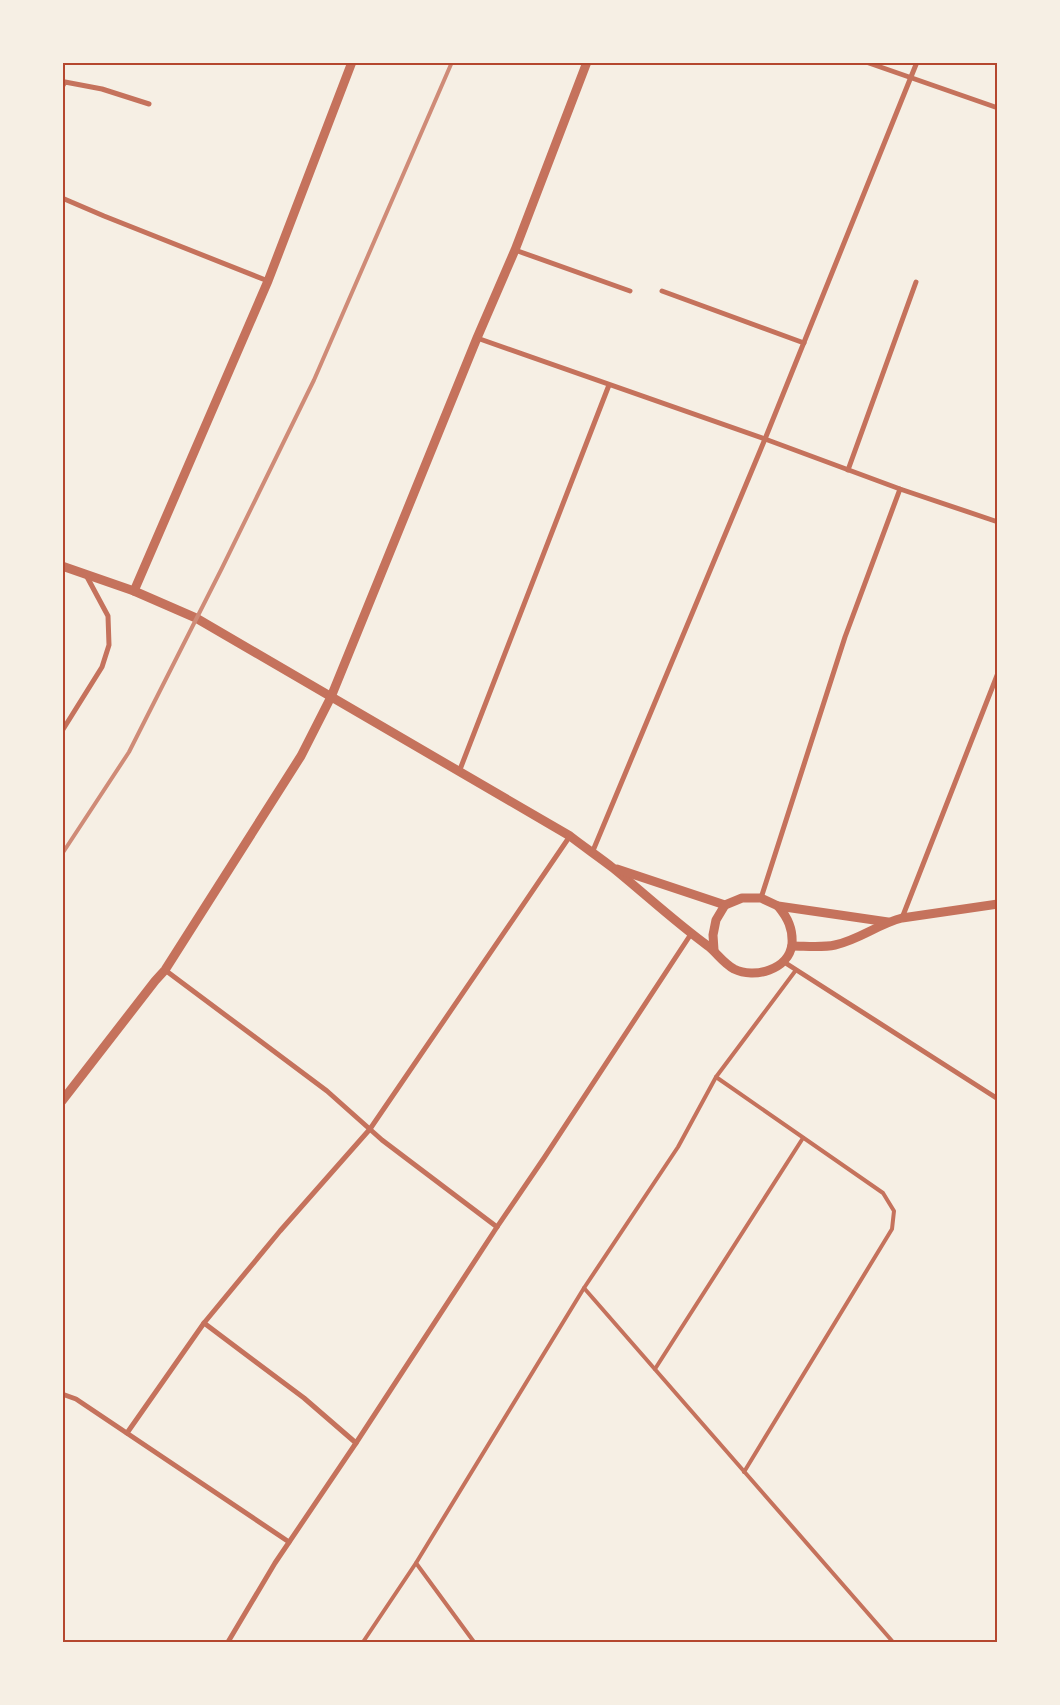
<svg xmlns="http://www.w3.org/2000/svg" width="1060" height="1705" font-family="Raleway,sans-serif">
	<rect width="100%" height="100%" fill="#f6efe4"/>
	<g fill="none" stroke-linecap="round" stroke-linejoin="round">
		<g stroke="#c5725c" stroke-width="4">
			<polyline points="716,1077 883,1193 894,1211 892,1229 744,1472"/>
			<polyline points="584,1288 893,1642"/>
			<polyline points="655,1369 803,1138"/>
			<polyline points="416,1563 474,1642"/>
			<polyline points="363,1642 416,1563 584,1288 678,1147 716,1077 796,970"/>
		</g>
		<g stroke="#c5725c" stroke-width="5">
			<polyline points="866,62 998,108"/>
			<polyline points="62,87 65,82 102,89 149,104"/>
			<polyline points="62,198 104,216 268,281"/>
			<polyline points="515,250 630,291"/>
			<polyline points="662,291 804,343"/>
			<polyline points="477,338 765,439 900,489 998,522"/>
			<polyline points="848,470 916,282"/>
			<polyline points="62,731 102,667 109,645 108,616 86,575"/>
			<polyline points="459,772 609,385"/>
			<polyline points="592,853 765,439 917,62"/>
			<polyline points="761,898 845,637 900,489"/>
			<polyline points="902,918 998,673"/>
			<polyline points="784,962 998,1099"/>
			<polyline points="165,970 327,1091 382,1140 497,1227"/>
			<polyline points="204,1323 304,1398 356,1443"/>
			<polyline points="62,1394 76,1399 289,1542"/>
			<polyline points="127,1433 204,1323 280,1231 370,1129 570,836"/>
			<polyline points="228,1642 275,1563 356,1443 497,1227 544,1158 691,934"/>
		</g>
		<g stroke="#c5725c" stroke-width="9">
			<path d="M62,566L134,591L196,618L570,836C584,847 599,857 613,868C645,894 675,922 708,946C717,953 723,963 734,969C754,979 789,970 792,944C793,929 788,918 778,906"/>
			<polyline points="134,591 268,281 352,62"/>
			<polyline points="617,869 725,905"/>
			<path d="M792,946C805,946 822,948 835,945C859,940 878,924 902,918L998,904"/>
			<polyline points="714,950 713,935 716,920 725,905 742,898 761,898 778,906 888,922"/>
			<polyline points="62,1101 155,981 165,970 301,756 331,697 477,338 515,250 587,62"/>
		</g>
		<polyline stroke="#cf8b77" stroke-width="4" points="62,854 129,752 222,568 314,380 452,62"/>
	</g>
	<rect width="1060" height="1705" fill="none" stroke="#f6efe4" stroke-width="128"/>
	<rect x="64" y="64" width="932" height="1577" fill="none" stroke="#b5482f" stroke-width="2"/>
</svg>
